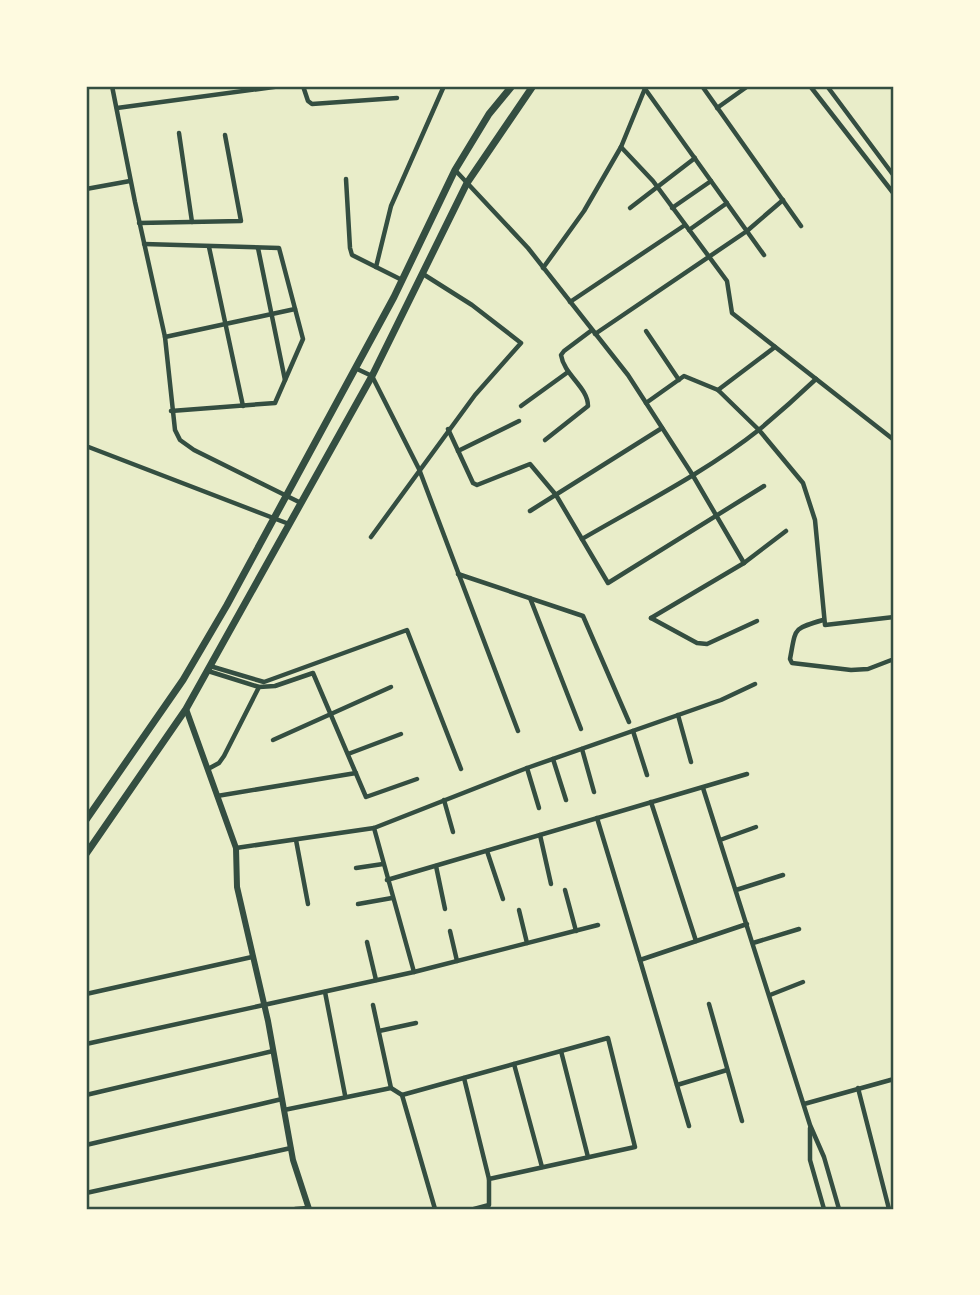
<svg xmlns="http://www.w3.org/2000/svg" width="980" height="1295" font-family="Montserrat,sans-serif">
	<rect width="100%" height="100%" fill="#e9edc9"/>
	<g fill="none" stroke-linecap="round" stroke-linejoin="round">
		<g stroke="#344e41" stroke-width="4.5">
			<polyline points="112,86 135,202 165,337 175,430 180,440 194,450 301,503"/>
			<polyline points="303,86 308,101 312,104 397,98"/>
			<polyline points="643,86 764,255"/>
			<polyline points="702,86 801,226"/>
			<polyline points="810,86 894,194"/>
			<polyline points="827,86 894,176"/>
			<polyline points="117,108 281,86"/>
			<polyline points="717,108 748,86"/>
			<polyline points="179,133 192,222"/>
			<polyline points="621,147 653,181 727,281 732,313 894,440"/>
			<polyline points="455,170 528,248 628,375 692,474 744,563 651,618"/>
			<polyline points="346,179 350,248 352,255 402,280"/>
			<polyline points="86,189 130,181"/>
			<polyline points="630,208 695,158"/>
			<polyline points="672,208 711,181"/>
			<polyline points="139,223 241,221 225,135"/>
			<polyline points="689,230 727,203"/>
			<polyline points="144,244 279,248 303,339 275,403 171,411"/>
			<polyline points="209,247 243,406"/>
			<polyline points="258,248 285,380"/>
			<polyline points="376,267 391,206 444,86"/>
			<polyline points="543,268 584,211 621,147 646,86"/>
			<polyline points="570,302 685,225"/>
			<polyline points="646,331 679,380"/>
			<polyline points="595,334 747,231 783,200"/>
			<polyline points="165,337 295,309"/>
			<polyline points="355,368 372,376 419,469 518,731"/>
			<polyline points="718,390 775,347"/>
			<polyline points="646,403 684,376 718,390 759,430 803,483 815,520 825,625 894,617"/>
			<polyline points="521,406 568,372"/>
			<polyline points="448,429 473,483 477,485 530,464 556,495 608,583 764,486"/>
			<path d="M545,440L588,406C588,387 564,375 561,355L564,351L592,330"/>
			<polyline points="86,446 289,524"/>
			<polyline points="458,451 519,421"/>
			<polyline points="530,511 662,428"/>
			<polyline points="371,537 475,395 521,343 472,305 423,274"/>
			<path d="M582,539C642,504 706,472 760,429C779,413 798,396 816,379"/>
			<polyline points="744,563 786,531"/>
			<polyline points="458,574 583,616 629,722"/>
			<polyline points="530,598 581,729"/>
			<polyline points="651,618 697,643 707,644 757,621"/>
			<path d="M823,620C792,629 796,628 790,659L792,663L851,670L868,669L894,659"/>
			<polyline points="210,666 264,682 407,630 461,769"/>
			<polyline points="208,671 259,687 275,686 313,673 366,797 417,779"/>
			<polyline points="678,715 691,762"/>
			<polyline points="633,731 647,775"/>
			<polyline points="273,740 391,687"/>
			<polyline points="582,749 594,792"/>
			<polyline points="348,754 401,734"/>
			<polyline points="553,759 566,800"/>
			<polyline points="527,768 539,808"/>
			<polyline points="208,769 219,763 224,756 259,687"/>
			<polyline points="703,788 810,1125 824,1157 839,1209"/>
			<polyline points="217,796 356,773"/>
			<polyline points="444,800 453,832"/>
			<polyline points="651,802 696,941"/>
			<polyline points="597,818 640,960 747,924"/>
			<polyline points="374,828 414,972"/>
			<polyline points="540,835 551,884"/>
			<polyline points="296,840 308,904"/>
			<polyline points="720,840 756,827"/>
			<polyline points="236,848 374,828 527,768 721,700 755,684"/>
			<polyline points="487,851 503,899"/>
			<polyline points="436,866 445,909"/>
			<polyline points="356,868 383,864"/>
			<polyline points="387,880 747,774"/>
			<polyline points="565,890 576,931"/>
			<polyline points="736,890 783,875"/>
			<polyline points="358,904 392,898"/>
			<polyline points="519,910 527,943"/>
			<polyline points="450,931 457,961"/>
			<polyline points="367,942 376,980"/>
			<polyline points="753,943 799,929"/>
			<polyline points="640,960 689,1126"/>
			<polyline points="325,992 345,1095"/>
			<polyline points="86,994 252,957"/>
			<polyline points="770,995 803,982"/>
			<polyline points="709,1004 742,1121"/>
			<polyline points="373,1005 391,1088"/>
			<polyline points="379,1031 416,1023"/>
			<polyline points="86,1044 414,972 598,925"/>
			<polyline points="561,1051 588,1157"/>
			<polyline points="514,1064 542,1167"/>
			<polyline points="464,1078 489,1179"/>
			<polyline points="677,1085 727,1070"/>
			<polyline points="858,1088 889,1209"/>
			<polyline points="86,1095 273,1051"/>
			<polyline points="402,1095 608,1038 635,1147 489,1179 489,1205 474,1209"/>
			<polyline points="804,1104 894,1079"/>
			<polyline points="284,1110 391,1088 402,1095 435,1209"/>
			<polyline points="810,1128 810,1160 824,1209"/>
			<polyline points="86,1145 282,1099"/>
			<polyline points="86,1193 291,1148"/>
			<polyline points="295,1209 308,1208"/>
		</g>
		<polyline stroke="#344e41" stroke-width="6" points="186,709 236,848 237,887 268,1021 293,1160 309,1209"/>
		<g stroke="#344e41" stroke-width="7">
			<polyline points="86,820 183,680 227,605 394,297 455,170 489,114 512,86"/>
			<polyline points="86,854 186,709 372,376 467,183 533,86"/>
		</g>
	</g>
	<rect width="980" height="1295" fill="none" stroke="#fefae0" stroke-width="175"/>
	<rect x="88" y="88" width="804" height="1120" fill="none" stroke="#344e41" stroke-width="2.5"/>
</svg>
